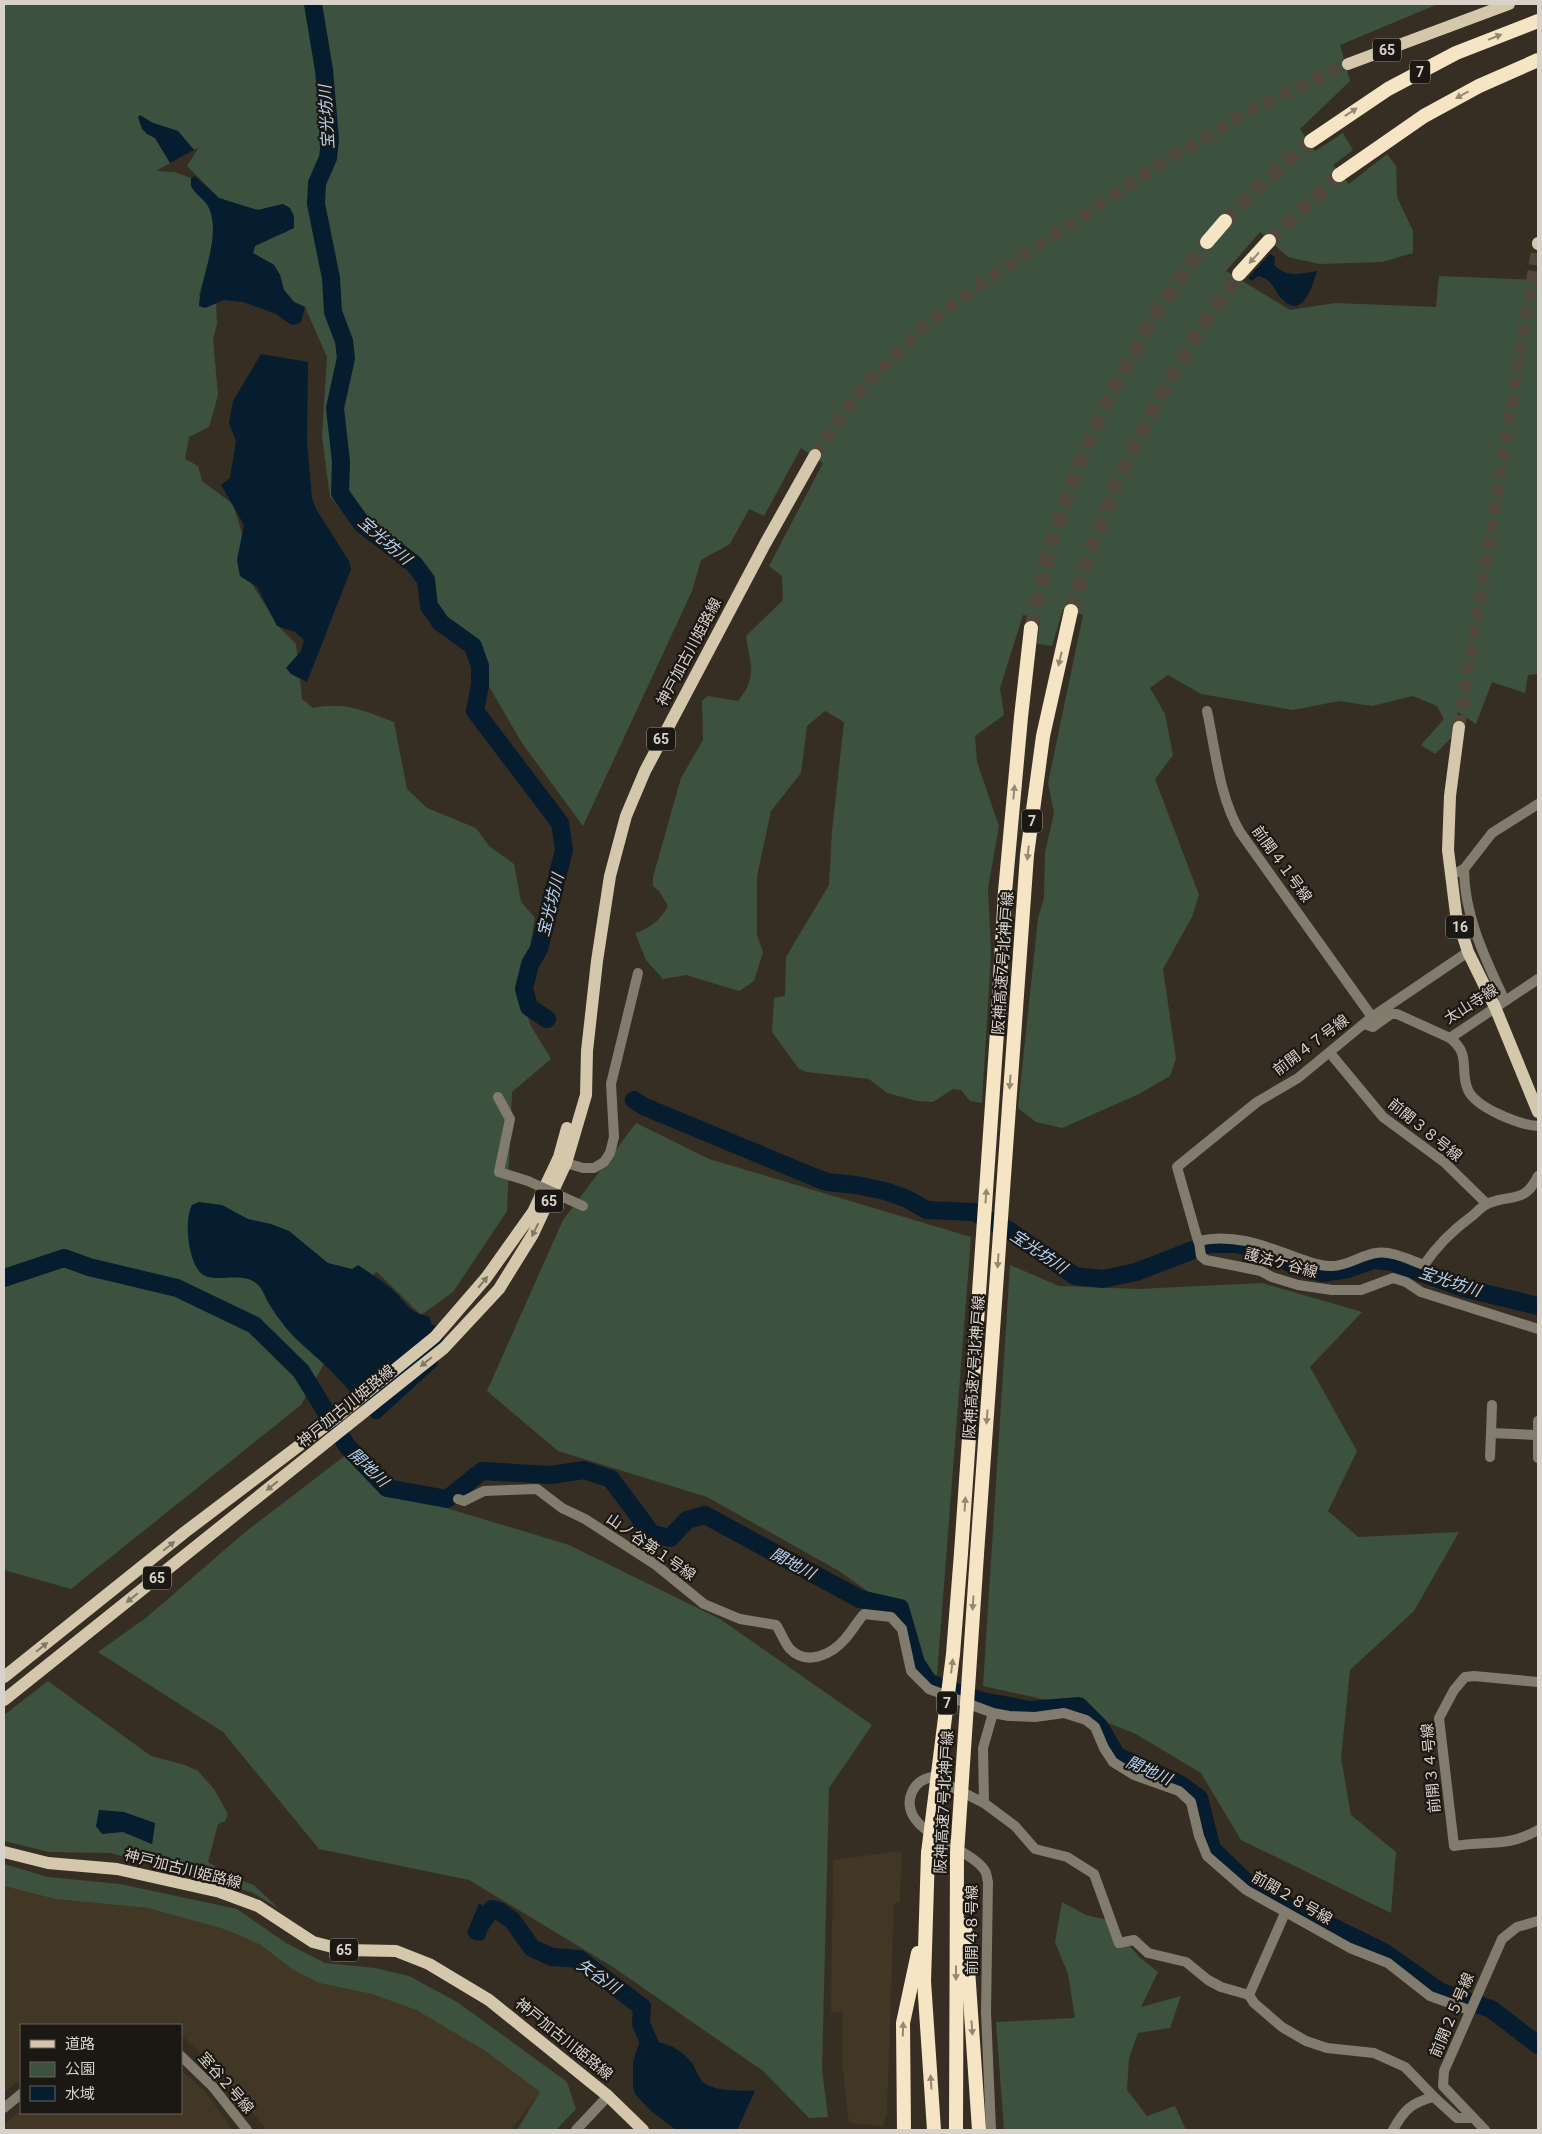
<svg xmlns="http://www.w3.org/2000/svg" width="1542" height="2134" font-family="Roboto,'Noto Sans JP',sans-serif">
	<rect width="100%" height="100%" fill="#372e23"/>
	<g fill="#423625">
		<polygon points="902,1851 900,1901 894,1904 887,2113 883,2126 849,2123 842,2062 843,2012 831,2012 833,1860"/>
		<polygon points="4,1886 55,1899 148,1908 227,1930 261,1945 293,1970 319,1983 372,1994 416,2010 484,2050 540,2092 511,2130 266,2130 222,2073 181,2035 181,2025 118,2024 21,2025 21,2079 4,2092"/>
		<polygon points="181,2070 204,2090 233,2130 4,2130 4,2124 21,2110 21,2113 181,2113"/>
	</g>
	<g fill="#3c523e" fill-rule="evenodd">
		<path d="M4,4H1438L1340,45L1350,81L1300,129L1315,151L1343,133L1353,150L1333,165L1349,184L1387,154L1396,166L1397,197L1413,231V253L1382,262L1319,264L1288,257L1260,232L1226,271L1290,310L1335,303L1436,307L1439,276L1538,280V674L1528,675L1525,693L1492,682L1476,724L1458,712L1453,736L1435,754L1421,745L1444,719L1437,706L1413,696L1372,706L1339,701L1293,710L1201,694L1168,675L1150,688L1165,714L1173,755L1155,779L1199,895L1192,917L1163,969L1176,1059L1170,1076L1139,1094L1062,1128L1036,1122L1018,1108L1038,918L1044,898L1045,852L1054,813L1048,783L1083,615L1063,609L1052,646L1037,644L1040,618L1023,615L1000,688L1004,715L975,736L977,762L999,826L988,888L991,954L982,1103L970,1101L961,1090L953,1089L933,1102L917,1101L887,1093L869,1079L807,1072L799,1069L772,1032L774,998L785,996L786,957L829,885L832,831L844,722L825,711L807,726L801,773L771,811L757,876V935L763,952L754,981L739,991L686,975L663,979L646,960L635,933C649,929 661,920 668,906L659,891L653,886V877L681,778L703,740L702,701L708,696L738,701C758,677 750,664 746,636L783,600L782,576L769,566L823,463L801,448L764,516L749,509L730,544L701,560L692,591L583,826L522,743L487,683L467,637L434,605L410,563L348,517L330,497L322,436L327,357L305,307L294,302L284,290L280,275L274,265L253,253L255,246L276,235L287,232L283,204L258,210L219,198L187,166L199,147L194,150L178,131L153,123L147,134L155,137L170,163L156,171L175,172L191,178C190,194 202,194 208,206C220,228 207,272 199,294L205,308L216,303L217,324L213,339L218,395L209,427L189,437L185,459L198,466L202,481L233,504L242,533L239,564L280,628L296,644L302,699L313,708C344,701 366,711 394,722L407,789L427,808L476,828L489,846L514,864L521,902L535,918L521,997L531,1026L551,1059L512,1092L507,1211L453,1292L421,1315L376,1271L301,1405L71,1589L4,1570Z"/>
		<polygon points="636,1123 709,1159 971,1237 937,1675 926,1672 902,1615 839,1571 707,1497 558,1451 487,1391 563,1220"/>
		<polygon points="1010,1265 1059,1286 1138,1289 1262,1283 1362,1312 1310,1367 1357,1451 1328,1511 1358,1537 1459,1532 1414,1611 1350,1670 1341,1758 1351,1815 1396,1852 1391,1913 1241,1840 1201,1773 1134,1733 1047,1700 983,1686"/>
		<polygon points="346,1455 410,1497 569,1545 720,1619 872,1725 829,1788 822,2069 828,2117 809,2118 763,2071 613,1967 469,1880 319,1849 223,1732 98,1652 147,1617 244,1533"/>
		<path d="M48,1681L151,1756L185,1765L198,1771L214,1789L228,1814L225,1821L218,1824L208,1862L228,1875L254,1885L279,1909L253,1893L229,1885L110,1853L49,1852L4,1841V1715ZM155,1823L152,1844L123,1832Z"/>
		<polygon points="4,1864 48,1877 120,1884 237,1909 286,1943 325,1963 375,1968 409,1976 457,2002 567,2082 576,2109 556,2130 517,2130 540,2092 484,2050 416,2010 372,1994 319,1983 293,1970 261,1945 227,1930 148,1908 55,1899 4,1886"/>
		<polygon points="1062,1902 1086,1915 1108,1920 1139,1957 1158,1972 1141,2007 1181,1996 1170,2028 1138,2033 1129,2058 1127,2090 1147,2116 1175,2106 1186,2130 1004,2130 996,2022 1075,2018 1068,1974 1055,1942"/>
	</g>
	<g fill="#061c2f">
		<polygon points="140,115 153,123 178,131 194,150 170,163 155,138 147,134 142,129 138,117"/>
		<path d="M195,176L219,198L247,207L258,210L283,204L290,208L294,216V228L255,246L253,253L274,265L280,275L284,290L294,302L305,307L301,322L294,325L290,324L276,314L243,302L224,300L205,308L199,306C200,278 223,233 208,206C204,199 195,194 191,186V178Z"/>
		<path d="M1270,254L1275,257L1274,265C1287,278 1299,274 1317,271C1313,284 1303,320 1283,300C1273,291 1275,280 1258,276L1252,281L1248,278Z"/>
		<polygon points="261,354 308,362 307,442 312,498 316,509 349,561 351,569 307,682 291,674 286,668 301,651 304,640 295,632 277,626 257,587 240,576 237,560 244,525 221,485 230,478 236,441 229,423 233,401"/>
		<path d="M199,1202L222,1205L248,1219L271,1224L289,1231L328,1263L352,1269L358,1265C371,1274 386,1283 397,1294C408,1306 411,1313 429,1316L432,1325L439,1326L445,1333L437,1366L379,1419H373C360,1403 347,1387 333,1373C318,1357 299,1344 286,1328C280,1320 273,1311 268,1302C265,1297 262,1287 256,1283C240,1270 210,1286 199,1271C188,1257 184,1221 192,1205Z"/>
		<polygon points="99,1810 124,1812 155,1823 152,1844 123,1832 102,1834 96,1826"/>
		<path d="M479,1903L489,1910L493,1917L484,1940C476,1941 472,1941 467,1933Z"/>
		<path d="M640,2040C662,2041 677,2045 692,2063C696,2069 699,2079 704,2083C718,2092 740,2090 755,2091L737,2130H676L651,2111L635,2094L633,2087V2062Z"/>
	</g>
	<g fill="none" stroke-linecap="round" stroke-linejoin="round">
		<g stroke="#061c2f" stroke-width="18">
			<polyline points="313,4 324,70 330,139 328,158 317,183 316,204 331,278 333,312 344,341 346,358 335,408 341,462 340,493 362,524 414,564 426,580 429,606 441,623 473,646 480,666 480,685 475,711 560,823 564,850 539,949 530,964 524,989 529,1007 547,1019"/>
			<polyline points="634,1100 645,1107 814,1177 827,1182 856,1185 885,1191 905,1198 927,1210 974,1212 1010,1231 1075,1276 1103,1279 1136,1272 1209,1244 1236,1244 1260,1250 1300,1267 1323,1273 1348,1269 1373,1260 1392,1262 1463,1288 1538,1306"/>
			<polyline points="4,1278 64,1258 89,1267 177,1288 254,1325 301,1371 347,1446 387,1488 447,1499 482,1471 551,1475 584,1470 611,1479 652,1534 670,1538 687,1520 705,1515 860,1599 900,1608 916,1663 929,1683 982,1701 1030,1710 1079,1706 1099,1726 1117,1756 1178,1783 1199,1798 1212,1849 1251,1887 1384,1952 1441,1992 1491,2009 1538,2045"/>
			<polyline points="480,1925 492,1909 499,1911 512,1920 532,1948 552,1957 579,1959 642,2007 641,2024 658,2062"/>
		</g>
		<g stroke="#4f473c" stroke-width="12" stroke-dasharray="12 6" stroke-linecap="butt">
			<polyline points="815,455 863,387 926,324 986,281 1151,170 1249,111 1348,64"/>
			<polyline points="1459,727 1538,244"/>
		</g>
		<g stroke="#4f473c" stroke-width="14" stroke-dasharray="14 7" stroke-linecap="butt">
			<polyline points="1225,221 1266,180 1311,141"/>
			<polyline points="1269,241 1339,175"/>
			<polyline points="1071,611 1086,564 1116,484 1154,407 1198,332 1239,274"/>
			<polyline points="1031,628 1049,550 1078,466 1116,383 1159,308 1207,242"/>
		</g>
		<g stroke="#827c6e" stroke-width="10">
			<path d="M1207,711C1216,752 1219,796 1240,832L1372,1017"/>
			<path d="M1464,869C1464,916 1486,960 1505,1001"/>
			<polyline points="1458,872 1464,869 1492,833 1538,804"/>
			<path d="M1468,952L1372,1017L1298,1078L1257,1102L1177,1167L1198,1241C1233,1233 1263,1245 1295,1257C1306,1261 1320,1267 1332,1266C1348,1266 1361,1255 1376,1253C1390,1250 1410,1260 1424,1265C1438,1244 1453,1230 1472,1216C1477,1212 1482,1206 1487,1204C1511,1193 1524,1205 1538,1176"/>
			<polyline points="1364,1024 1373,1027 1391,1014 1397,1014 1450,1038 1538,979"/>
			<path d="M1450,1038C1472,1055 1459,1070 1468,1090C1476,1108 1520,1125 1538,1126"/>
			<polyline points="1330,1053 1383,1117 1444,1162 1487,1204"/>
			<polyline points="498,1097 510,1119 499,1172"/>
			<polyline points="566,1163 583,1168 594,1168 604,1162 610,1153 614,1137 611,1084 638,973"/>
			<polyline points="1199,1242 1201,1256 1206,1260 1261,1271 1272,1277 1298,1285 1332,1290 1361,1290 1393,1278 1406,1282 1421,1292 1538,1329"/>
			<polyline points="1492,1405 1491,1433 1537,1435"/>
			<polyline points="1538,1421 1538,1458"/>
			<polyline points="1490,1457 1491,1433"/>
			<path d="M458,1499L464,1501L484,1491L537,1489L562,1508L585,1519L656,1565L704,1604L740,1619L776,1625C781,1632 784,1642 790,1649C807,1666 831,1655 845,1639C852,1631 857,1622 864,1614L891,1617L902,1629L911,1671L929,1689L993,1713L1009,1716L1035,1717L1064,1713L1086,1720L1095,1727L1104,1748L1113,1762L1134,1775L1179,1791L1191,1802L1199,1836L1207,1856L1246,1890L1350,1948L1388,1963L1430,1996L1469,2010"/>
			<path d="M1538,1682L1474,1676L1465,1677L1454,1690L1439,1718L1454,1846C1487,1840 1507,1848 1538,1830"/>
			<polyline points="984,1803 983,1748 993,1713"/>
			<polyline points="1249,1995 1285,1913"/>
			<polyline points="181,2056 213,2087 247,2130"/>
			<polyline points="4,2108 21,2094"/>
			<polyline points="576,2130 608,2096"/>
			<path d="M991,2130L986,2012L988,1882C987,1879 987,1874 985,1871C970,1846 895,1832 912,1792C916,1783 922,1779 932,1777L984,1803L1015,1826L1035,1849L1067,1857L1094,1874L1119,1943L1134,1940L1148,1953L1186,1962L1208,1980L1221,1987L1249,1995L1254,2003L1282,2027L1306,2041L1327,2048L1374,2053L1405,2067L1436,2099L1457,2118H1473"/>
			<path d="M1393,2130C1404,2110 1411,2103 1433,2097"/>
			<polyline points="1485,2130 1443,2086 1444,2071 1502,1939 1517,1927 1538,1921"/>
		</g>
		<g stroke="#d4c7ab" stroke-width="12">
			<polyline points="1348,64 1509,4"/>
			<polyline points="1538,244 1538,243"/>
			<polyline points="1459,727 1450,796 1448,850 1456,914 1468,952 1495,1007 1538,1112"/>
			<polyline points="4,1677 185,1532 333,1420 435,1337 486,1278 533,1212 559,1157 567,1128"/>
			<polyline points="4,1700 444,1348 499,1289 533,1234 566,1163 586,1095 587,1051 597,961 610,876 626,816 645,771 765,544 815,455"/>
			<polyline points="4,1852 48,1863 117,1869 220,1892 258,1906 313,1942 344,1950 396,1951 429,1964 489,2000 608,2096 643,2130"/>
		</g>
		<g stroke="#f5e5c4" stroke-width="14">
			<polyline points="1311,141 1388,89 1456,53 1538,21"/>
			<polyline points="1339,175 1424,116 1479,86 1538,60"/>
			<polyline points="1207,242 1225,221"/>
			<polyline points="1239,274 1269,241"/>
			<polyline points="961,1553 997,1032 1005,892 1021,717 1031,628"/>
			<polyline points="977,1554 1027,855 1043,736 1071,611"/>
			<polyline points="928,1853 924,1981 934,2130"/>
			<polyline points="965,1925 979,2130"/>
			<polyline points="904,2130 903,2023 918,1953"/>
			<polyline points="956,2130 957,1854"/>
		</g>
		<polyline stroke="#827c6e" stroke-width="10" points="499,1172 528,1181 583,1206"/>
		<g stroke="#f5e5c4" stroke-width="14">
			<polyline points="928,1853 953,1654 961,1553"/>
			<polyline points="957,1854 977,1554"/>
		</g>
	</g>
	<defs><path id="oneway-solid" d="M-6-.8H1V-3.2L6.5 0L1 3.2V.8H-6Z" transform="scale(1.25)"/></defs>
	<g fill="#938874">
		<use href="#oneway-solid" transform="translate(1495 37) rotate(-22)"/>
		<use href="#oneway-solid" transform="translate(1462 95) rotate(151)"/>
		<use href="#oneway-solid" transform="translate(1351 112) rotate(-33)"/>
		<use href="#oneway-solid" transform="translate(1254 258) rotate(132)"/>
		<use href="#oneway-solid" transform="translate(1060 659) rotate(103)"/>
		<use href="#oneway-solid" transform="translate(1014 792) rotate(-85)"/>
		<use href="#oneway-solid" transform="translate(1028 853) rotate(96)"/>
		<use href="#oneway-solid" transform="translate(1010 1082) rotate(94)"/>
		<use href="#oneway-solid" transform="translate(986 1196) rotate(-86)"/>
		<use href="#oneway-solid" transform="translate(998 1261) rotate(94)"/>
		<use href="#oneway-solid" transform="translate(987 1417) rotate(94)"/>
		<use href="#oneway-solid" transform="translate(965 1504) rotate(-86)"/>
		<use href="#oneway-solid" transform="translate(973 1603) rotate(94)"/>
		<use href="#oneway-solid" transform="translate(952 1666) rotate(-83)"/>
		<use href="#oneway-solid" transform="translate(956 1973) rotate(90)"/>
		<use href="#oneway-solid" transform="translate(972 2028) rotate(86)"/>
		<use href="#oneway-solid" transform="translate(903 2029) rotate(-88)"/>
		<use href="#oneway-solid" transform="translate(931 2082) rotate(-94)"/>
	</g>
	<g fill="#817866">
		<use href="#oneway-solid" transform="translate(535 1230) rotate(117)"/>
		<use href="#oneway-solid" transform="translate(483 1282) rotate(-50)"/>
		<use href="#oneway-solid" transform="translate(426 1362) rotate(141)"/>
		<use href="#oneway-solid" transform="translate(272 1486) rotate(141)"/>
		<use href="#oneway-solid" transform="translate(169 1546) rotate(-39)"/>
		<use href="#oneway-solid" transform="translate(132 1598) rotate(141)"/>
		<use href="#oneway-solid" transform="translate(42 1647) rotate(-39)"/>
	</g>
	<g text-anchor="middle" stroke-width="4.5" stroke-linejoin="round" paint-order="stroke">
		<g fill="#1b1712" stroke="#9f9a94" stroke-width="1">
			<rect x="1373" y="38.5" width="28" height="23" rx="4"/>
			<rect x="1410" y="60.5" width="20" height="23" rx="4"/>
			<rect x="647" y="727.5" width="28" height="23" rx="4"/>
			<rect x="1022" y="809.5" width="20" height="23" rx="4"/>
			<rect x="1446" y="915.5" width="28" height="23" rx="4"/>
			<rect x="535" y="1189.5" width="28" height="23" rx="4"/>
			<rect x="143" y="1566.5" width="28" height="23" rx="4"/>
			<rect x="937" y="1691.5" width="20" height="23" rx="4"/>
			<rect x="330" y="1938.5" width="28" height="23" rx="4"/>
		</g>
		<g font-size="14" font-weight="bold" fill="#d8d2cb">
			<text x="1387" y="55">65</text>
			<text x="1420" y="77">7</text>
			<text x="661" y="744">65</text>
			<text x="1032" y="826">7</text>
			<text x="1460" y="932">16</text>
			<text x="549" y="1206">65</text>
			<text x="157" y="1583">65</text>
			<text x="947" y="1708">7</text>
			<text x="344" y="1955">65</text>
		</g>
		<g font-size="15" fill="#d8d2cb" stroke="#1b1712">
			<text transform="translate(689 652) rotate(-62)" y="5">神戸加古川姫路線</text>
			<text transform="translate(1282 864) rotate(54)" y="5">前開４１号線</text>
			<text transform="translate(1003 963) rotate(-86)" y="5">阪神高速7号北神戸線</text>
			<text transform="translate(1471 1004) rotate(-32)" y="5">太山寺線</text>
			<text transform="translate(1311 1045) rotate(-37)" y="5">前開４７号線</text>
			<text transform="translate(1425 1130) rotate(39)" y="5">前開３８号線</text>
			<text transform="translate(1281 1263) rotate(15)" y="5">護法ケ谷線</text>
			<text transform="translate(974 1367) rotate(-86)" y="5">阪神高速7号北神戸線</text>
			<text transform="translate(346 1406) rotate(-39)" y="5">神戸加古川姫路線</text>
			<text transform="translate(651 1547) rotate(35)" y="5">山ノ谷第１号線</text>
			<text transform="translate(1431 1768) rotate(-95)" y="5">前開３４号線</text>
			<text transform="translate(944 1802) rotate(-87)" y="5">阪神高速7号北神戸線</text>
			<text transform="translate(183 1869) rotate(14)" y="5">神戸加古川姫路線</text>
			<text transform="translate(1292 1898) rotate(30)" y="5">前開２８号線</text>
			<text transform="translate(972 1930) rotate(-90)" y="5">前開４８号線</text>
			<text transform="translate(1452 2015) rotate(-67)" y="5">前開２５号線</text>
			<text transform="translate(564 2039) rotate(39)" y="5">神戸加古川姫路線</text>
			<text transform="translate(226 2083) rotate(49)" y="5">室谷２号線</text>
		</g>
		<g font-size="16" font-style="italic" fill="#b1d4f7" stroke="#1b1712">
			<text transform="translate(326 117) rotate(-93)" y="6">宝光坊川</text>
			<text transform="translate(385 540) rotate(41)" y="6">宝光坊川</text>
			<text transform="translate(550 905) rotate(-76)" y="6">宝光坊川</text>
			<text transform="translate(1039 1251) rotate(34)" y="6">宝光坊川</text>
			<text transform="translate(1450 1281) rotate(18)" y="6">宝光坊川</text>
			<text transform="translate(369 1467) rotate(44)" y="6">開地川</text>
			<text transform="translate(793 1563) rotate(28)" y="6">開地川</text>
			<text transform="translate(1149 1770) rotate(24)" y="6">開地川</text>
			<text transform="translate(599 1976) rotate(34)" y="6">矢谷川</text>
		</g>
	</g>
	<rect width="1542" height="2134" fill="none" stroke="#d8d2cb" stroke-width="10"/>
	<rect x="20" y="2024" width="162" height="90" fill="#1b1712" stroke="#67625c"/>
	<rect x="30" y="2040" width="25" height="8" fill="#d4c7ab" stroke="#67625c"/>
	<text x="65" y="2049" font-size="15" fill="#d8d2cb">道路</text>
	<rect x="30" y="2062" width="25" height="15" fill="#3c523e" stroke="#67625c"/>
	<text x="65" y="2074" font-size="15" fill="#d8d2cb">公園</text>
	<rect x="30" y="2086" width="25" height="15" fill="#061c2f" stroke="#67625c"/>
	<text x="65" y="2099" font-size="15" fill="#d8d2cb">水域</text>
</svg>
